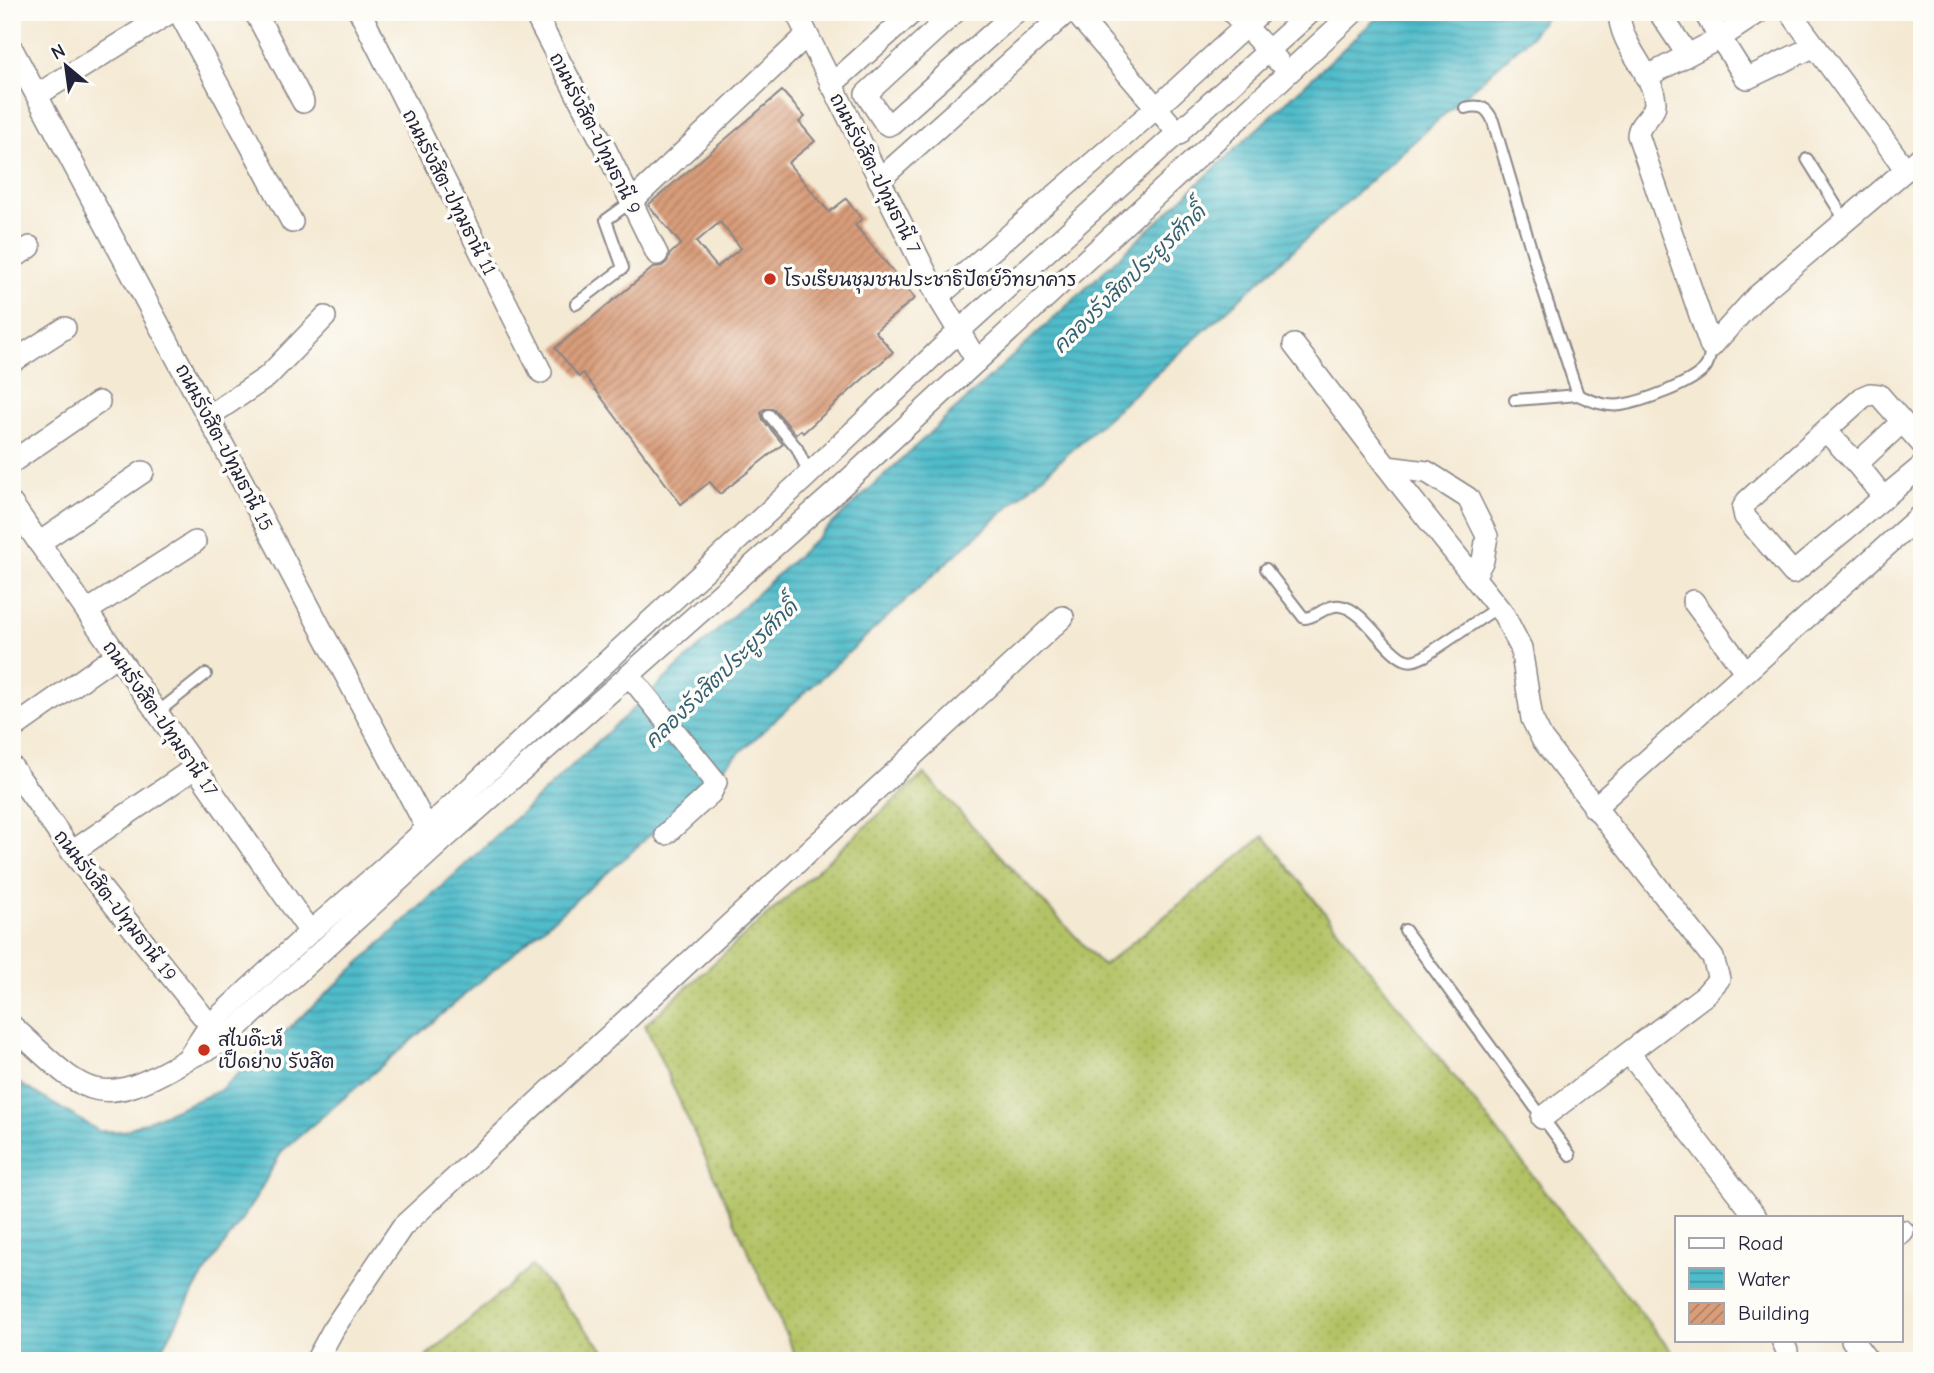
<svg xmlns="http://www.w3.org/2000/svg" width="1934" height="1373" font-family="'Comic Neue','Playpen Sans Thai',sans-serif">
	<defs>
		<pattern id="grass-dots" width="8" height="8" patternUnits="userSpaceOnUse" patternTransform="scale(1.75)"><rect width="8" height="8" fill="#b3c265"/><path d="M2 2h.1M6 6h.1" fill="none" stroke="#9aa659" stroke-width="1.8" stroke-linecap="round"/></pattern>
		<pattern id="water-rules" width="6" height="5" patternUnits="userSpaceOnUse" patternTransform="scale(1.75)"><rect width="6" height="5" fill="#50bcca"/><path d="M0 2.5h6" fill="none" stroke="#4298a5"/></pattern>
		<pattern id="building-hatch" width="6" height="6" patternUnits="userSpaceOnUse" patternTransform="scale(1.75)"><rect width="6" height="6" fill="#d99d7a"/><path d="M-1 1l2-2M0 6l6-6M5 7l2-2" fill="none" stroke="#b08065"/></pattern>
	</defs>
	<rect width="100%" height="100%" fill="#fdfcf7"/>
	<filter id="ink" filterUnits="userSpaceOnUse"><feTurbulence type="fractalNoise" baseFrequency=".0143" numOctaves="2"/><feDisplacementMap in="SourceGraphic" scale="14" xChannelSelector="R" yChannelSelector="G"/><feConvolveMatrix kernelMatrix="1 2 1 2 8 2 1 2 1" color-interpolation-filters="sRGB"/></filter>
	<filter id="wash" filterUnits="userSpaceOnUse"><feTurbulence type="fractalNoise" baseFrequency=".00686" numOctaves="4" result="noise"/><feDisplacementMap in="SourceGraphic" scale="28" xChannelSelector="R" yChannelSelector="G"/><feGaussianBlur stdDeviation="1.57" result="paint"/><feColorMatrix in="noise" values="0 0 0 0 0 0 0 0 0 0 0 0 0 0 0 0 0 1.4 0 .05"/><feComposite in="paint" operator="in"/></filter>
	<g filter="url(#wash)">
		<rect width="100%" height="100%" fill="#f4e9d3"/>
		<g fill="url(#grass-dots)" stroke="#6a7250" stroke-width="2">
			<polygon points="924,774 1103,966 1264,836 1679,1361 798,1361 645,1025"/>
			<polygon points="532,1266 613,1361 421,1361"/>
		</g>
		<polygon fill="url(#water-rules)" stroke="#396f82" stroke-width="2" points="1383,12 1549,12 1531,36 932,576 627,856 282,1151 254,1201 197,1285 156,1361 12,1361 12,1079 99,1131 124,1131 219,1091 311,1008"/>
		<g id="blocks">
			<path fill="url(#building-hatch)" fill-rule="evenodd" d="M782,91L805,117L799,122L815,141L788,163L829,212L846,199L862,219L855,225L915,298L875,331L893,352L803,433L801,430L796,434L774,409H764L761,413L763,420L783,444L720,494L710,482L681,504L583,373L579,377L555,348L654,267L662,266L667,262L670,254L681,244L648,205ZM720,222L741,248L717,267L696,242Z"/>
		</g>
	</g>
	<g filter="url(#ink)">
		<use href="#blocks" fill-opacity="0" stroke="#8b8687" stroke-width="2"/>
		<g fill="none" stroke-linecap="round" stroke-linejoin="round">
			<g stroke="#8b8687" stroke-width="14">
				<g id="service">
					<path d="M1465,108C1480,104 1487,107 1493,121L1543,289L1578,395C1592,401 1605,407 1621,405C1641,402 1692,384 1705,368C1710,362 1710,354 1711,347"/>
					<polyline points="1807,159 1845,220"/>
					<polyline points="576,304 623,268 606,220 631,202"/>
					<polyline points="1515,400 1578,395"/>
					<polyline points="769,415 797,448 809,474"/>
					<path d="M1266,569L1304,618C1316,618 1327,604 1340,606C1364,609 1384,650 1404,659C1412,663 1418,659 1425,656L1498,607"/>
					<polyline points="158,712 206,674"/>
					<polyline points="1405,930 1570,1155"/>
				</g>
			</g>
			<g stroke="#8b8687" stroke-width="24">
				<g id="minor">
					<polyline points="179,12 292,222"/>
					<polyline points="255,12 303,102"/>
					<polyline points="360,12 541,372"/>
					<polyline points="534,12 605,148 657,254"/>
					<polyline points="796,12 938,297 977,361"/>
					<polyline points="955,12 866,94 885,123 888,125 892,123 1016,12"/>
					<polyline points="1075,12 1179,134"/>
					<polyline points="1232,12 1278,61"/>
					<path d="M1619,12C1620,48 1654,72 1655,103C1655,116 1639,121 1638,135L1711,347L1756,297L1922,156"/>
					<polyline points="1659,12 1687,54"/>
					<polyline points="1704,12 1745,77 1748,78 1815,46"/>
					<polyline points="1790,12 1906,170"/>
					<polyline points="12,49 427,828 435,836"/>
					<polyline points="1646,77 1720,38 1759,12"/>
					<polyline points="831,85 913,12"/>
					<polyline points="37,95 171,12"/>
					<polyline points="879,180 1067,12"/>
					<polyline points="631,202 807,35"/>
					<polyline points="12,259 30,247"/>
					<polyline points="938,297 1155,109 1261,12"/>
					<polyline points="1294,345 1403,488 1504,615 1521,648 1532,719 1542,739 1713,958 1719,979 1705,995 1542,1118"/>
					<polyline points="12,362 65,328"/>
					<polyline points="209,416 267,377 325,317"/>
					<polyline points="1827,432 1857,464 1884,498"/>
					<polyline points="1922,444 1879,395 1870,394 1863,397 1747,501 1743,508 1745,517 1793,573 1922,466"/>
					<polyline points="12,462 99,402"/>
					<polyline points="1857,464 1902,422"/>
					<polyline points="1387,467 1427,472 1468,498 1487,536 1483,560 1474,577"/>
					<polyline points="12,504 310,932"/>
					<polyline points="39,543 143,472"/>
					<polyline points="1693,601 1745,671"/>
					<polyline points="87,611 195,542"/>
					<polyline points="629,675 716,782 711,793 666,834"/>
					<polyline points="12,729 117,655"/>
					<polyline points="12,767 72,852 217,1034"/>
					<polyline points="1594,808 1922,514"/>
					<polyline points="72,852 196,767"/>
					<path d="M12,1026C83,1090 93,1115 184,1061C198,1053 209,1050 223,1041L442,841L831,496L1354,12"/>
					<polyline points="1629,1053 1756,1217"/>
					<polyline points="188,1058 210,1025 310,932 383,869 809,474 958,332 1311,12"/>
					<polyline points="1901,1233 1903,1231"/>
					<polyline points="1782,1340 1787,1351"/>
					<polyline points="1852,1340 1868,1361"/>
					<polyline points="316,1361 334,1328 402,1227 1063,617"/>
				</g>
			</g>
			<use href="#service" stroke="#fff" stroke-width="10"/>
			<use href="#minor" stroke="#fff" stroke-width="21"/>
		</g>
	</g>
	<g fill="#c8321e" stroke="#fdfcf7" stroke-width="2.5">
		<circle cx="770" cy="279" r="7"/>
		<circle cx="204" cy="1050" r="7"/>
	</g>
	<g text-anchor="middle" stroke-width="7" stroke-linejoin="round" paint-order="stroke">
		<g font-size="19" fill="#22223b" stroke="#fdfcf7">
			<text transform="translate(596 133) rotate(63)" y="7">ถนนรังสิต-ปทุมธานี 9</text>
			<text transform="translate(876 173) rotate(63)" y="7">ถนนรังสิต-ปทุมธานี 7</text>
			<text transform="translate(450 192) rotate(63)" y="7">ถนนรังสิต-ปทุมธานี 11</text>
			<text transform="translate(225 447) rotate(62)" y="7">ถนนรังสิต-ปทุมธานี 15</text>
			<text transform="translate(161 718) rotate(55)" y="7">ถนนรังสิต-ปทุมธานี 17</text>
			<text transform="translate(116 905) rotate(52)" y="7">ถนนรังสิต-ปทุมธานี 19</text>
		</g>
		<g font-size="19" fill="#22223b" stroke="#fdfcf7" text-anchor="start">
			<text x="784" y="286">โรงเรียนชุมชนประชาธิปัตย์วิทยาคาร</text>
			<text x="218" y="1046">สุไบด๊ะห์<tspan x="218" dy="22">เป็ดย่าง รังสิต</tspan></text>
		</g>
		<g font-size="21" font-style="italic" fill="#346074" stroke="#fdfcf7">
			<text transform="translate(1129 279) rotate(-44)" y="7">คลองรังสิตประยูรศักดิ์</text>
			<text transform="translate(721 674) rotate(-44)" y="7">คลองรังสิตประยูรศักดิ์</text>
		</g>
	</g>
	<rect width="1934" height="1373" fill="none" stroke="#fdfcf7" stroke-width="42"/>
	<rect x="1675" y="1216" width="228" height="126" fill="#fdfcf7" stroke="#a5a5ac" stroke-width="2"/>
	<rect x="1689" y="1238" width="35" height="10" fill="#ffffff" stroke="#a5a5ac" stroke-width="2"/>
	<text x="1738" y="1250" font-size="21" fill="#22223b">Road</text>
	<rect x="1689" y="1268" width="35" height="21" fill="url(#water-rules)" stroke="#a5a5ac" stroke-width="2"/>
	<text x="1738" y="1286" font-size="21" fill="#22223b">Water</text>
	<rect x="1689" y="1303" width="35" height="21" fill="url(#building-hatch)" stroke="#a5a5ac" stroke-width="2"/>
	<text x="1738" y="1320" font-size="21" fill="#22223b">Building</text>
	<g transform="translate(66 66) rotate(331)" stroke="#fdfcf7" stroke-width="5" paint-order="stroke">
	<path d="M0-5L12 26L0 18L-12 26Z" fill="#22223b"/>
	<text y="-10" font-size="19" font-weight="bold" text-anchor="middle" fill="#22223b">N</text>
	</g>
</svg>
